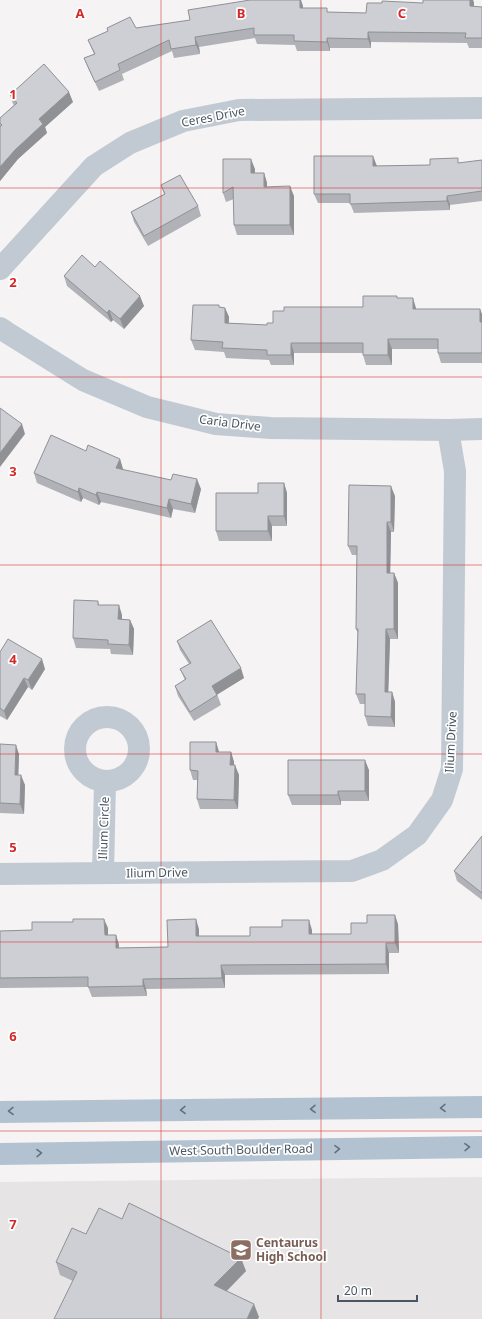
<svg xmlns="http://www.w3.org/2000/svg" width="482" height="1319" font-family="'Noto Sans',sans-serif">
	<rect width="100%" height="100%" fill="#f5f3f3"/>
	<polygon fill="#e6e4e5" points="482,1177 482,1319 0,1319 0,1182"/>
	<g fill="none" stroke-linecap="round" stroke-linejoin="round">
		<g stroke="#c1cad2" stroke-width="22">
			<polyline points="0,269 94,166 130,143 183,121 239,110 482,108"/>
			<polyline points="0,328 6,332 83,380 147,407 216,424 270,428 448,430 482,429"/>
			<circle cx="107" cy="749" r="32"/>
			<polyline points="103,873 105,782"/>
			<polyline points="0,874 352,871 382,860 417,835 442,800 452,769 455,471 448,430"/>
		</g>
		<g stroke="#b3c2d1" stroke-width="22">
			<polyline points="0,1112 482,1107"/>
			<polyline points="0,1154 482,1147"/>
		</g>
	</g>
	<g fill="#b0b2b7">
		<polygon points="423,0 473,0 474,3 474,7 482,7 482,48 469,48 467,43 371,42 371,48 330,48 330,51 297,51 295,45 257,44 255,38 199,47 200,54 174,58 172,51 122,74 124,80 99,91 88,68 84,58 94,54 88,40 136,28 303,6 303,8 328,12 366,13 423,3"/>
		<polygon points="10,95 73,102 45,127 47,133 18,159 0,181 0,118 14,105 13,104"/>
		<polygon points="482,160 482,201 450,205 450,210 354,213 350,203 318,203 314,194 377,166 430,165 460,163"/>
		<polygon points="255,169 255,173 264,173 267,183 267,187 294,196 294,235 237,235 234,225 234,199 226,202 223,193"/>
		<polygon points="161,185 198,206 201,216 148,246 134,222 131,212 164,194"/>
		<polygon points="95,267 144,306 124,329 113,320 111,322 67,286 64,276"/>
		<polygon points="398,298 416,309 482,314 482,363 441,363 438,353 438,349 392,349 392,365 366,365 363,355 363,353 294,353 294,365 271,365 269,360 226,358 224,352 195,350 191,340 220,307 225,308 229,317 229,323 267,325 273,323 284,311 363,307"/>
		<polygon points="120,459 123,470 201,489 195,513 173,509 171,518 101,502 99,505 83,498 81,502 37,483 34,473"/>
		<polygon points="284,483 287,493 287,526 272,526 272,541 219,541 216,531 258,493"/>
		<polygon points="395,496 394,532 391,532 390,573 394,573 398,583 398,639 390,639 388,692 392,692 395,702 395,727 368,726 365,716 365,704 360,704 356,694 358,634 356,629 357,555 352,555 348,546"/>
		<polygon points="98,601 99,605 122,615 122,619 130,620 134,629 133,655 111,654 110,649 76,648 73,638"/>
		<polygon points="177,641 244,678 217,694 221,705 194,721 178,696 175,686 185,680 180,669 189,664 180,650"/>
		<polygon points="0,652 45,669 32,690 28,687 7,720 0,716"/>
		<polygon points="216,742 219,752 231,752 234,762 234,765 239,775 238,809 200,809 197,799 197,780 193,780 190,770"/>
		<polygon points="0,744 19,754 18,775 25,785 24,814 0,813"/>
		<polygon points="369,770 369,801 341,801 341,805 292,805 288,795"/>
		<polygon points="482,836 482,900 457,881 454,871"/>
		<polygon points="398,924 399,953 389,953 389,974 225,975 225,988 146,989 147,996 92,997 88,987 0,988 0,931 108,928 108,935 116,935 119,945 119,948 168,947 199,929 199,936 250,936 312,930 312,934 351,934"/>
		<polygon points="122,1219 246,1271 226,1291 259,1317 73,1281 60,1275 56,1262 86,1234"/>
	</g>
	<g fill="#909195">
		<polygon points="300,0 301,0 303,6 303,17 300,8"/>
		<polygon points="470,0 473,0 474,3 474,16 470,6"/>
		<polygon points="368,32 371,42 371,48 368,39"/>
		<polygon points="195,37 199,47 200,54 196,45"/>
		<polygon points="327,38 330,48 330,51 327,42"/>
		<polygon points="69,92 73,102 45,127 47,133 18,159 0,181 0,167 39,119"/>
		<polygon points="373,156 377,166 373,166"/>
		<polygon points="251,159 255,169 255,183 251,173"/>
		<polygon points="264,173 267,183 267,196 264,187"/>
		<polygon points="290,186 294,196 294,235 290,225"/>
		<polygon points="447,196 450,205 450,210 447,201"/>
		<polygon points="140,296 144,306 124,329 120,319"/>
		<polygon points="413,298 416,308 416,318 413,309"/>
		<polygon points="225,308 229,317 228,332 225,323"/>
		<polygon points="480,309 482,314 482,327 480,322"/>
		<polygon points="109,310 113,320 111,322 107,313"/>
		<polygon points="388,339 392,349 392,365 388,355"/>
		<polygon points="291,343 294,353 294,365 291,355"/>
		<polygon points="22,424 25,434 0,467 0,453"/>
		<polygon points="120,459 123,469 119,478 116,468"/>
		<polygon points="197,479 201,489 195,513 191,504"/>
		<polygon points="284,483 287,493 287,526 284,516"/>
		<polygon points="391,486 395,496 394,532 391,522"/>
		<polygon points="79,488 83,498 81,502 78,492"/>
		<polygon points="97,492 101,502 99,505 96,495"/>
		<polygon points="169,499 173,509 171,518 167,508"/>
		<polygon points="268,516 272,526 272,541 268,531"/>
		<polygon points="387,522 391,532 390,582 387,573"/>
		<polygon points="394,573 398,583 398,639 394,629"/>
		<polygon points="119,605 122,615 122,629 118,619"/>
		<polygon points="130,620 134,629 133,655 129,645"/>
		<polygon points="386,629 390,639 388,702 385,692"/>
		<polygon points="42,659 45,669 32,690 28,680"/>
		<polygon points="241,668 244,678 215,696 212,686"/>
		<polygon points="24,678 28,687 7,720 4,711"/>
		<polygon points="392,692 395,702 395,727 391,717"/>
		<polygon points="216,742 219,752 216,752"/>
		<polygon points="16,745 19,754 18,785 15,775"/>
		<polygon points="231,752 234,762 234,775 230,765"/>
		<polygon points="365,760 369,770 369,801 365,791"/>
		<polygon points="235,765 239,775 238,809 234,800"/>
		<polygon points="21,775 25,785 24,814 20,804"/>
		<polygon points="338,791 341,801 341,805 338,795"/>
		<polygon points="395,915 398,924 399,953 395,943"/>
		<polygon points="104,919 108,928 108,945 105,935"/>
		<polygon points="196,919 199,929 199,946 196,936"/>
		<polygon points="309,920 312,930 312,944 309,934"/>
		<polygon points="116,935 119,945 119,957 116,948"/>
		<polygon points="386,943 389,953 389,974 386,964"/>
		<polygon points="221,965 225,975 225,988 222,978"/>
		<polygon points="143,979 146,989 147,996 143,986"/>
		<polygon points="241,1258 246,1271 219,1299 214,1285"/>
		<polygon points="254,1304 259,1317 258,1319 247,1319"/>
	</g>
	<g fill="#cdcfd5" stroke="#909195">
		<polygon points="250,0 300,0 300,8 327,8 327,12 366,13 367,3 382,3 382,1 423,3 423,0 470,0 470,6 482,7 482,38 465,38 466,33 368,32 368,39 327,38 327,42 294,41 294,35 254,35 254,28 195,37 196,45 171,49 169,40 118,64 120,70 95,82 84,58 95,54 88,40 108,31 107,28 130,17 136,28 190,20 188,10"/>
		<polygon points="44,64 69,92 39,119 43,124 15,150 0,167 0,127 2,125 0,123 0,118 17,103 10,95"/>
		<polygon points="314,156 373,156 373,166 430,165 430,159 458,158 458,163 482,160 482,191 447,196 447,201 350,204 350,194 314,194"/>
		<polygon points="223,159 251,159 251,173 264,173 264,187 290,186 290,225 234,225 233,187 223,193"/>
		<polygon points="180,175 198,206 144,236 131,212 165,194 161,185"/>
		<polygon points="82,255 95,267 100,261 140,296 120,319 109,310 107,313 64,276"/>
		<polygon points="363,296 397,296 397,298 413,298 413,309 480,309 480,322 482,322 482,353 438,353 438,339 388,339 388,355 363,355 363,343 291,343 291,355 267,355 267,350 222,348 223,342 191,340 193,305 219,305 219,307 225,308 225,323 267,325 267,323 273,323 273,311 284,311 284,307 363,307"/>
		<polygon points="0,408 22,424 0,453"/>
		<polygon points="51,435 86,451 88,445 120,459 116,468 171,480 173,474 197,479 191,504 169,499 167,508 97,492 96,495 79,488 78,492 34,473"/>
		<polygon points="258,483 284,483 284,516 268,516 268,531 216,531 216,493 258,493"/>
		<polygon points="349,485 391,486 391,522 387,522 387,573 394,573 394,629 386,629 385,692 392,692 391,717 365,716 365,694 356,694 358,629 356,629 357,546 348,546"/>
		<polygon points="74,600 98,601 98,605 119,605 118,619 130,620 129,645 108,644 108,640 73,638"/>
		<polygon points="211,620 241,668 212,686 217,695 190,712 175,686 186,679 180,669 191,663 177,641"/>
		<polygon points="8,639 42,659 28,680 24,678 4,711 0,708 0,652"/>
		<polygon points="190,742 216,742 216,752 231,752 230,765 235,765 234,800 197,799 198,771 190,770"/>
		<polygon points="0,744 16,745 15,775 21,775 20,804 0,803"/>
		<polygon points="288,760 365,760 365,791 338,791 338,795 288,795"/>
		<polygon points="482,836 482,893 454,871"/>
		<polygon points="367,915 395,915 395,943 386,943 386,964 221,965 222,978 143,979 143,986 88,987 88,977 0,978 0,931 32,930 32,922 73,922 73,919 104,919 105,935 116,935 116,948 168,947 167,920 196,919 196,936 250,936 250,927 282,927 282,920 309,920 309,934 351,934 351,923 367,923"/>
		<polygon points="129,1203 241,1258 214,1285 254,1304 247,1319 54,1319 77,1272 56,1262 72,1228 86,1234 99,1208 122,1219"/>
	</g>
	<defs><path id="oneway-chevron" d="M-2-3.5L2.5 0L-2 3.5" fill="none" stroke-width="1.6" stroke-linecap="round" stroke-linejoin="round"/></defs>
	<g stroke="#64717d">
		<use href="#oneway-chevron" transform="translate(443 1108) rotate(179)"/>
		<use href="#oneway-chevron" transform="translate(313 1109) rotate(179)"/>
		<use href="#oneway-chevron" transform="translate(183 1110) rotate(179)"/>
		<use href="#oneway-chevron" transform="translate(11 1111) rotate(179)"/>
		<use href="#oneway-chevron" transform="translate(467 1147) rotate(-1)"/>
		<use href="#oneway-chevron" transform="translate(337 1149) rotate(-1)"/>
		<use href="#oneway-chevron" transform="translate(39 1153) rotate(-1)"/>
	</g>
	<path fill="none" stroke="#d62828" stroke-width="1" stroke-opacity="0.55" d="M161,0V1319M321,0V1319M0,188H482M0,377H482M0,565H482M0,754H482M0,942H482M0,1131H482"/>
	<defs>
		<g id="school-square" transform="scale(1.15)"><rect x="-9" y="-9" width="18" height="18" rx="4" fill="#8d6e63" stroke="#fff"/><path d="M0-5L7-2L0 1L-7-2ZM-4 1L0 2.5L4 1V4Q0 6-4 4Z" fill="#fff"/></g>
	</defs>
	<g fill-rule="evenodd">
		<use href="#school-square" x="241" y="1250"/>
	</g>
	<g text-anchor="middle" stroke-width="3.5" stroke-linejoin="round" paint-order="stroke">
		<g font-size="12" fill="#4a5661" stroke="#fff">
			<text transform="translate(213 117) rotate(-11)" y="4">Ceres Drive</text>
			<text transform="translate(230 423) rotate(7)" y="4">Caria Drive</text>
			<text transform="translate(451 742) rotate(-87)" y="4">Ilium Drive</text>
			<text transform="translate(104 828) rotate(-88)" y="4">Ilium Circle</text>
			<text transform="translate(157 873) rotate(-1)" y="4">Ilium Drive</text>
			<text transform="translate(241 1150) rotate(-1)" y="4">West South Boulder Road</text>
		</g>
		<g font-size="12" font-weight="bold" fill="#785e54" stroke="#fff" text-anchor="start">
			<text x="256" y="1247">Centaurus<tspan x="256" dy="14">High School</tspan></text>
		</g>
	</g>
	<g font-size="13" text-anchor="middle" font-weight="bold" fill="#d62828" stroke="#fff" stroke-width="3.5" stroke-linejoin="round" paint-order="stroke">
		<text x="80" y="18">A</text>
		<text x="241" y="18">B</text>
		<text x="402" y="18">C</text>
		<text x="13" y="99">1</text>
		<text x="13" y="287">2</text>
		<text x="13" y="476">3</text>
		<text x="13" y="664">4</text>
		<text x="13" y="852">5</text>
		<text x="13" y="1041">6</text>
		<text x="13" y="1229">7</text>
	</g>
	<path d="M338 1295v6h79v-6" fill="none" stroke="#4a5661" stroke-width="2"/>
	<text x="344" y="1295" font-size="12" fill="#4a5661" stroke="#ffffff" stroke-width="3" paint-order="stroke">20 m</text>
</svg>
